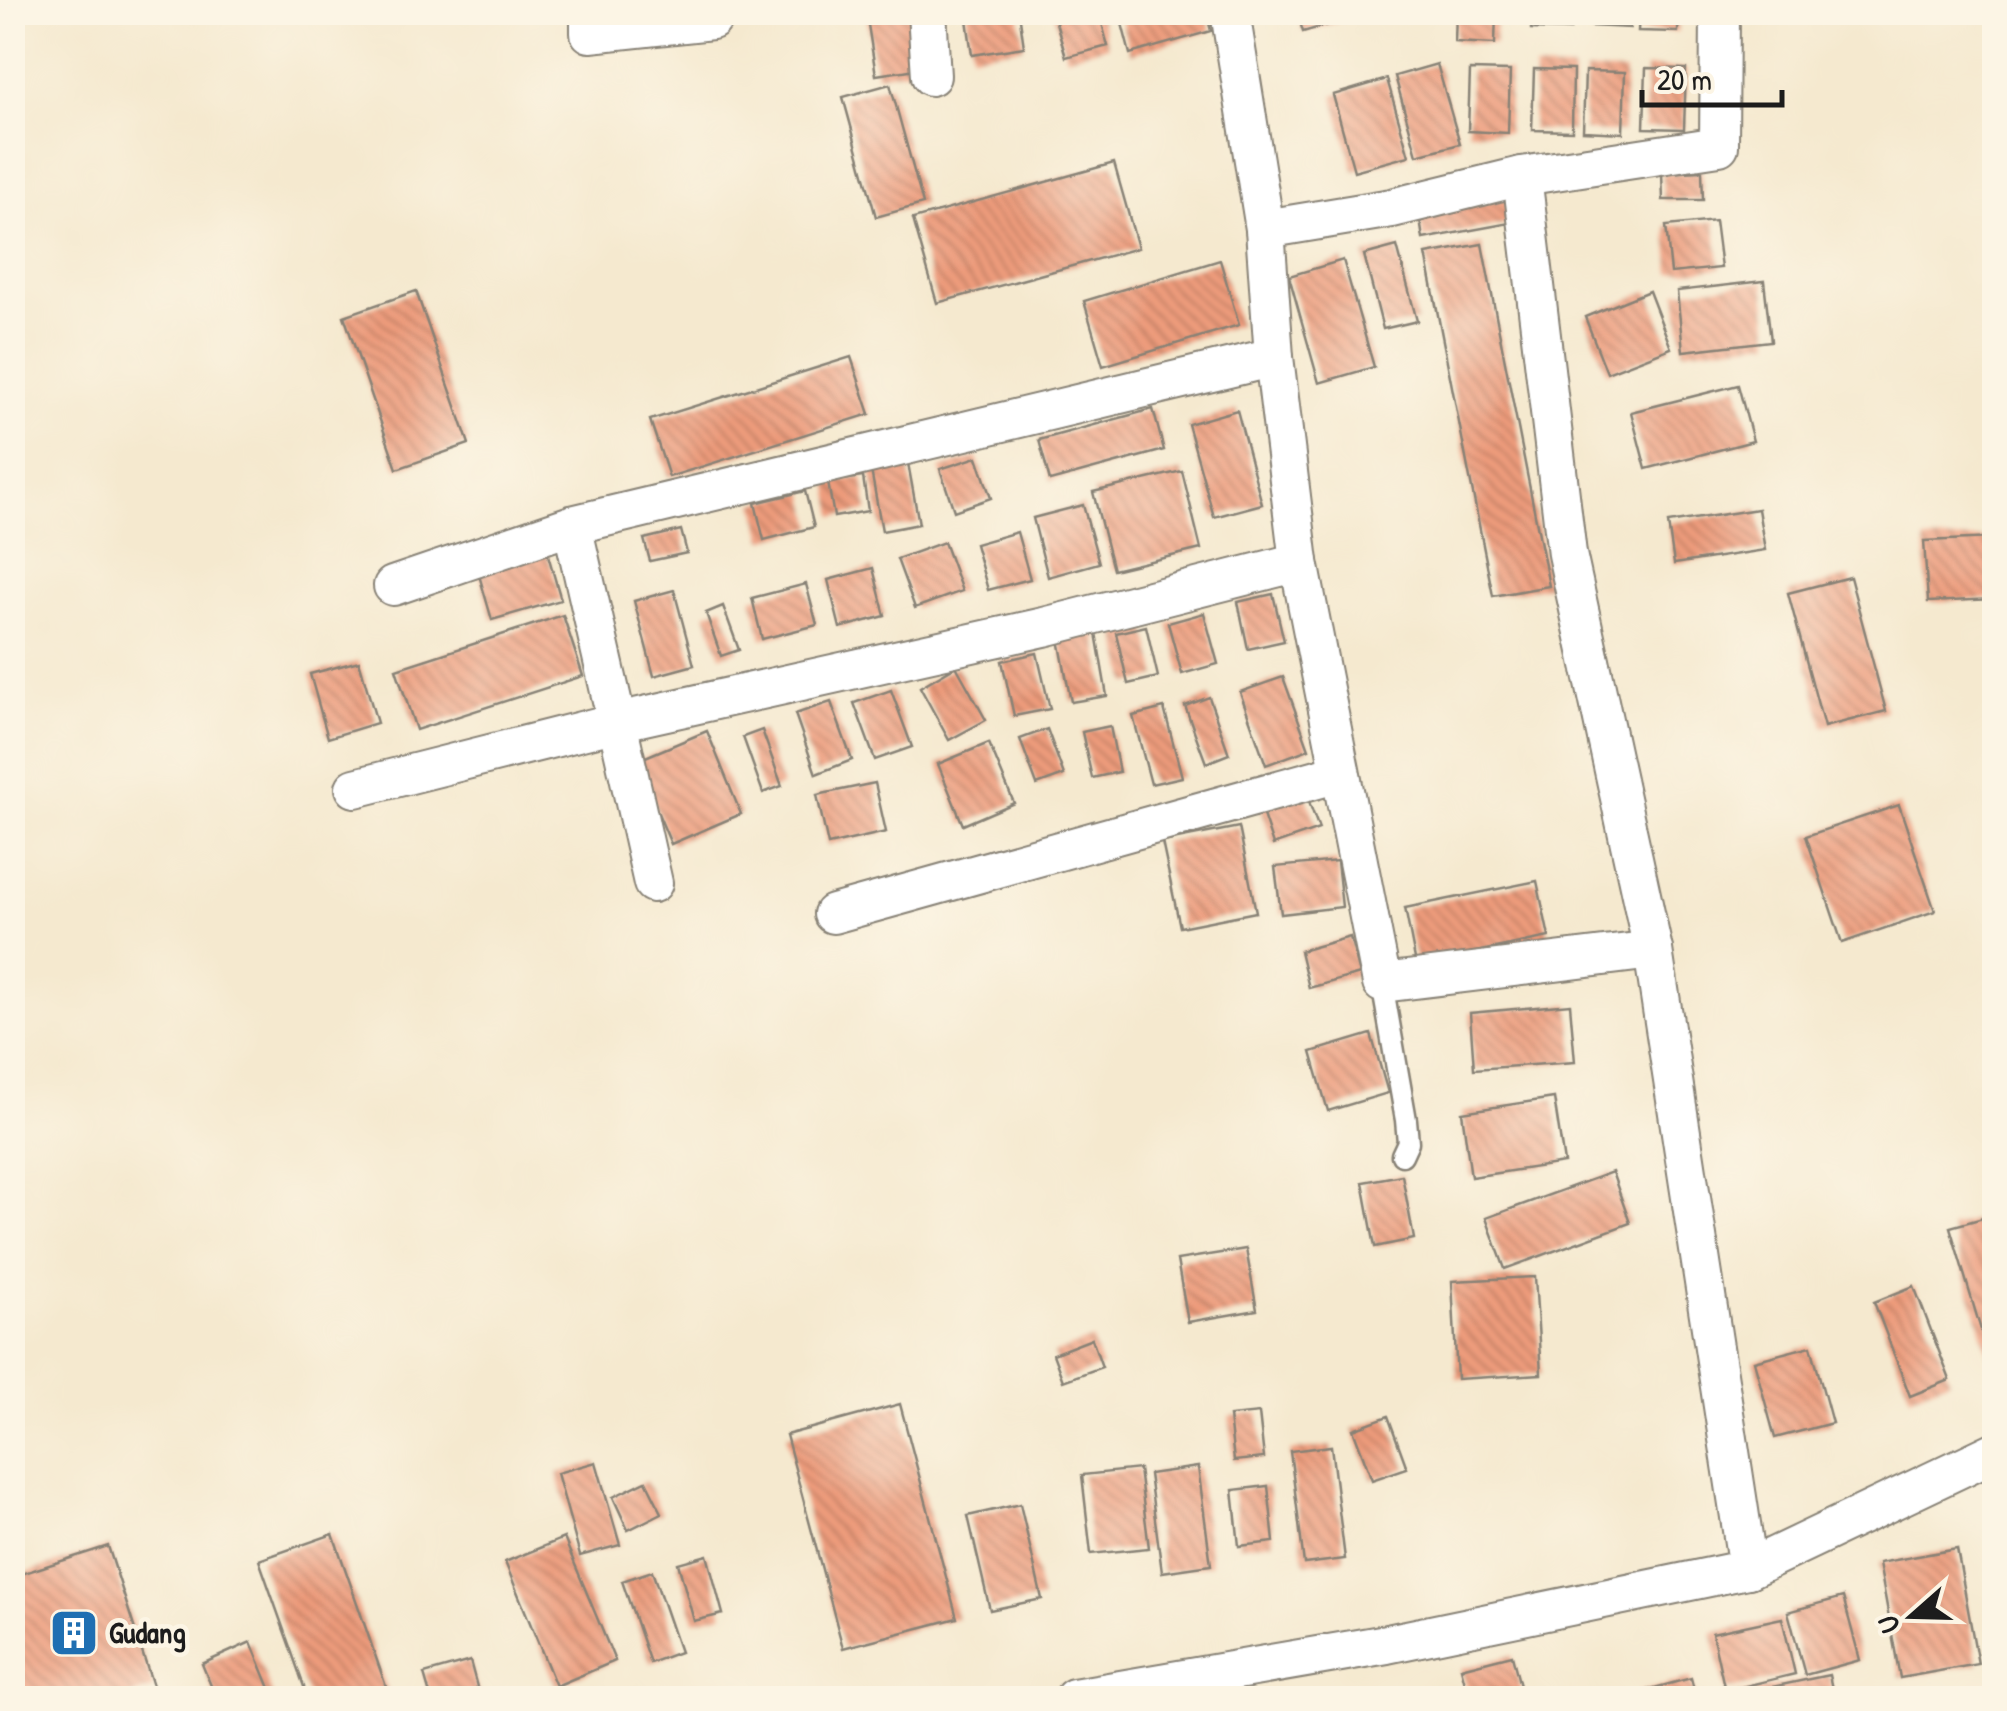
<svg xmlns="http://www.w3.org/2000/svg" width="2007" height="1711" font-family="'Patrick Hand',sans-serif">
	<defs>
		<pattern id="building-back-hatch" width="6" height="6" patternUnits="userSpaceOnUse" patternTransform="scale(2.5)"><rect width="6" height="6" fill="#ed9b7b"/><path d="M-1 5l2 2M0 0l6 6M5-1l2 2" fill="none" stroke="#bf7e64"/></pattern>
	</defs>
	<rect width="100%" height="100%" fill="#fcf5e5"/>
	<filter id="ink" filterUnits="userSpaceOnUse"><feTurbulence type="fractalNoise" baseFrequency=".01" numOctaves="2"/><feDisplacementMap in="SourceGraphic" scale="20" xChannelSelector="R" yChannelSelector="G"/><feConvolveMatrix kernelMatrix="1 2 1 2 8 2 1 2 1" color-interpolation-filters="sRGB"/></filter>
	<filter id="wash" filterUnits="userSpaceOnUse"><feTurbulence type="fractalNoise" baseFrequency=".0048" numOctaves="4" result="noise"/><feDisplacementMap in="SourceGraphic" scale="40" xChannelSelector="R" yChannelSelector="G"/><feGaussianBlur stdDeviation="2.25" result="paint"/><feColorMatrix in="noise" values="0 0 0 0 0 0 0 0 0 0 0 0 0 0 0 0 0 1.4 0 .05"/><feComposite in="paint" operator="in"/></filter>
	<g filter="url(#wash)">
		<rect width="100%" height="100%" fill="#f5e9cf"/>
		<g id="blocks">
			<g fill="url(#building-back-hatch)">
				<polygon points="866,12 921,12 930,67 876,75"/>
				<polygon points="966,12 1019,12 1024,47 972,55"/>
				<polygon points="1053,12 1099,12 1108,46 1066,57"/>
				<polygon points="1119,12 1206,12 1211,31 1130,54"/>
				<polygon points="1297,12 1343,12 1345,20 1303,32"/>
				<polygon points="1456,12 1496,12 1495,44 1455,42"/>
				<polygon points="1531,12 1571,12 1570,30 1531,29"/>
				<polygon points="1591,12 1631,12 1630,28 1591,26"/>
				<polygon points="1639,12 1679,12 1678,32 1638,31"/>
				<polygon points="1437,64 1460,144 1417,155 1395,76"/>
				<polygon points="1646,68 1686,69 1684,129 1644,128"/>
				<polygon points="1534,69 1573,70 1572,131 1532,130"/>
				<polygon points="1470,70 1510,71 1508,133 1468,131"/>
				<polygon points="1585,71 1625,72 1623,133 1583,131"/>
				<polygon points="1387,79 1409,156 1354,171 1333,95"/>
				<polygon points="890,84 923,204 876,217 843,97"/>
				<polygon points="1114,163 1138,248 937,303 913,219"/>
				<polygon points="1702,171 1703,200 1663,200 1662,173"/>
				<polygon points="1506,198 1510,223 1423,239 1419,213"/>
				<polygon points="1715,221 1721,268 1671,273 1666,226"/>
				<polygon points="1482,244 1549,586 1493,596 1426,254"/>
				<polygon points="1397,246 1417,321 1383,329 1364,255"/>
				<polygon points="1220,260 1239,325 1103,366 1084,301"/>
				<polygon points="1343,260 1374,367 1319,383 1289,276"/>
				<polygon points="1764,281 1771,341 1683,351 1677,291"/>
				<polygon points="416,291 469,444 397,469 344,316"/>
				<polygon points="1649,291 1671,348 1607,373 1585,317"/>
				<polygon points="851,357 870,414 669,477 650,420"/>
				<polygon points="1738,385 1753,441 1646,469 1631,412"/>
				<polygon points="1153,409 1164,450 1050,481 1039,440"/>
				<polygon points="1237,410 1262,504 1214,517 1188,424"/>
				<polygon points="977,457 991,498 954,511 940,469"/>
				<polygon points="908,463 919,524 882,531 871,470"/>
				<polygon points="1182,471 1201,549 1113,570 1093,492"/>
				<polygon points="863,477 868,511 834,517 828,482"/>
				<polygon points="805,491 814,527 764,540 755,503"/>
				<polygon points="1083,505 1099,563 1048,577 1033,518"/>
				<polygon points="1758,509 1765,550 1674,564 1668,523"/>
				<polygon points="681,530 687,553 650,561 644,539"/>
				<polygon points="1017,532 1030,579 988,590 975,544"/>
				<polygon points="1994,538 1994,599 1928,602 1924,541"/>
				<polygon points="544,541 561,600 492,620 475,561"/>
				<polygon points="944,542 962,591 915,608 897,559"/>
				<polygon points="873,568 885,616 840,628 828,580"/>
				<polygon points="1850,577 1886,711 1824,727 1788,593"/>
				<polygon points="806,584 817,625 762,639 752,598"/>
				<polygon points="674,590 694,665 654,676 634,601"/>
				<polygon points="1273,594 1284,641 1248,649 1238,602"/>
				<polygon points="723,606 739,650 721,656 706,613"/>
				<polygon points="1204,613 1218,664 1182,674 1168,623"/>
				<polygon points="563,615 583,676 416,730 396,669"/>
				<polygon points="1146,626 1158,677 1128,684 1116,633"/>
				<polygon points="1095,627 1107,696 1071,702 1058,634"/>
				<polygon points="1037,653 1050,709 1014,716 1002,661"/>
				<polygon points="359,661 377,723 328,738 310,674"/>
				<polygon points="956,666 986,720 949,740 920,687"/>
				<polygon points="1283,677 1309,749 1266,765 1240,692"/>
				<polygon points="891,690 912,747 875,760 854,703"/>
				<polygon points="1209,697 1229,754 1206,763 1185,706"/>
				<polygon points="831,702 852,760 816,774 795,714"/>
				<polygon points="1164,708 1182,777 1151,784 1133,716"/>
				<polygon points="1110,726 1119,772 1092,778 1082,732"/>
				<polygon points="1047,729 1064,775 1037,785 1020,739"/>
				<polygon points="762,730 782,786 763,793 743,737"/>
				<polygon points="707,731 741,814 671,844 636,761"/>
				<polygon points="989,743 1014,803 963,825 938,764"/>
				<polygon points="875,783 886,832 828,845 817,795"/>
				<polygon points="1305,791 1319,829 1273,845 1260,806"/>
				<polygon points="1899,805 1935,911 1842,943 1806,836"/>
				<polygon points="1239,827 1256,912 1180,927 1162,842"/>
				<polygon points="1337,861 1342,907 1281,914 1275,867"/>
				<polygon points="1537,881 1549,937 1416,964 1405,908"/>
				<polygon points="1350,937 1360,974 1309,988 1300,951"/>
				<polygon points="1570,1004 1575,1062 1474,1069 1470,1013"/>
				<polygon points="1371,1034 1388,1093 1328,1111 1311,1052"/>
				<polygon points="1554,1098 1564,1163 1471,1177 1462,1112"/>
				<polygon points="1612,1172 1630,1223 1505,1269 1486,1218"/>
				<polygon points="1402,1175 1414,1239 1375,1247 1363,1182"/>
				<polygon points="1994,1215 1994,1359 1990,1360 1950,1227"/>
				<polygon points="1246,1249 1257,1310 1188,1322 1177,1260"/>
				<polygon points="1535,1277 1541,1374 1457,1379 1452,1281"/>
				<polygon points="1914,1286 1950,1380 1910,1396 1874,1302"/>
				<polygon points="1092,1339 1102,1367 1063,1381 1053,1354"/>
				<polygon points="1811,1346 1832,1423 1775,1438 1754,1361"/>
				<polygon points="900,1404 957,1618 843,1648 786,1435"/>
				<polygon points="1259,1413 1264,1458 1234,1461 1229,1416"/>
				<polygon points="1388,1416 1407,1468 1372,1480 1353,1429"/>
				<polygon points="1331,1446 1345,1559 1304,1564 1290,1451"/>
				<polygon points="596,1462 620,1545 580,1556 557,1473"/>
				<polygon points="1198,1467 1211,1565 1162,1572 1149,1474"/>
				<polygon points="1139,1469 1149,1548 1091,1554 1082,1475"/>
				<polygon points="646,1481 662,1513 628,1530 613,1497"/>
				<polygon points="1268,1486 1274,1542 1239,1546 1233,1490"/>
				<polygon points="1020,1504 1042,1599 990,1610 968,1516"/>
				<polygon points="333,1534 390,1698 308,1698 259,1560"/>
				<polygon points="564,1538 615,1661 556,1686 505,1562"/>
				<polygon points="108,1546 154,1689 125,1698 12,1698 12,1577"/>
				<polygon points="1957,1549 1978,1664 1900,1678 1879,1563"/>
				<polygon points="707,1555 723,1614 694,1621 678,1563"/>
				<polygon points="652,1571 680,1652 650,1663 622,1581"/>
				<polygon points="1843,1597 1860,1660 1805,1675 1788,1612"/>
				<polygon points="1782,1618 1795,1674 1725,1691 1712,1633"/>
				<polygon points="251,1642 274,1698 216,1698 202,1664"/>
				<polygon points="1512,1655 1523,1698 1469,1698 1461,1668"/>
				<polygon points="470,1661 480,1698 431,1698 424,1674"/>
				<polygon points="1829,1675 1834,1698 1724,1698 1724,1697"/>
				<polygon points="1691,1678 1696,1698 1637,1698 1636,1693"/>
			</g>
		</g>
	</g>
	<g filter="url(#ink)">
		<use href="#blocks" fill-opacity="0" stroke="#888276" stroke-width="2.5"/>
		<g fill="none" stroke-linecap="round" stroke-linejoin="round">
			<g stroke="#888276" stroke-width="25">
				<polyline id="service" points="1382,983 1406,1120 1408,1142 1402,1155"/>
			</g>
			<g stroke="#888276" stroke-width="42">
				<g id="minor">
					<polyline points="590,12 590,33 712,20 712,12"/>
					<polyline points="927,12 931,76"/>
					<polyline points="1230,12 1265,229 1274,357 1299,562 1382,983 1653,950"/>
					<polyline points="1522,176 1567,554 1653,950 1748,1569"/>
					<polyline points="1265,229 1392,208 1522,176 1719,146 1720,12"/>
					<polyline points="572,525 617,722 1044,627 1299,562"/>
					<polyline points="393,586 572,525 1274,357"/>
					<polyline points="355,788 617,722 653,883"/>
					<polyline points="833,914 1339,773"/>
					<polyline points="1074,1698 1387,1644 1748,1569 1994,1452"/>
				</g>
			</g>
			<use href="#service" stroke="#fff" stroke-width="20"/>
			<use href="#minor" stroke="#fff" stroke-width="38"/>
		</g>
	</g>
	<defs>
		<g id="building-square" transform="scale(2.5)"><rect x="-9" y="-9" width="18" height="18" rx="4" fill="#1f6fb2" stroke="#fcf5e5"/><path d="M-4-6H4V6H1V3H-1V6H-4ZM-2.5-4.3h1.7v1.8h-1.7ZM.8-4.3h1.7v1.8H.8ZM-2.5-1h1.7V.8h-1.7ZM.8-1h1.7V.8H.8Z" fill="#fff"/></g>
	</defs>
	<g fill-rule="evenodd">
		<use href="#building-square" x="74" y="1633"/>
	</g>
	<g text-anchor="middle" stroke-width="9" stroke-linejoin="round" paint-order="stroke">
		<g font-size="30" font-weight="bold" fill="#1c1c1c" stroke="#fcf5e5" text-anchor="start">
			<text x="109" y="1643">Gudang</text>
		</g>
	</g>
	<rect width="2007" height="1711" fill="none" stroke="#fcf5e5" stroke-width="50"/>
	<g transform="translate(1912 1616) rotate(250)" stroke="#fcf5e5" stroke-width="8" paint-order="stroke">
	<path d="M0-8L18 38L0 25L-18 38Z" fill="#1c1c1c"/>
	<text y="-15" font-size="28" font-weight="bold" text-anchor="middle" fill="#1c1c1c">U</text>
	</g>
	<path d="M1642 90v15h140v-15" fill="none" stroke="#1c1c1c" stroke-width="5"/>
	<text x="1657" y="90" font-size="30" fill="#1c1c1c" stroke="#fcf5e5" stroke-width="8" paint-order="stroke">20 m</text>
</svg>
